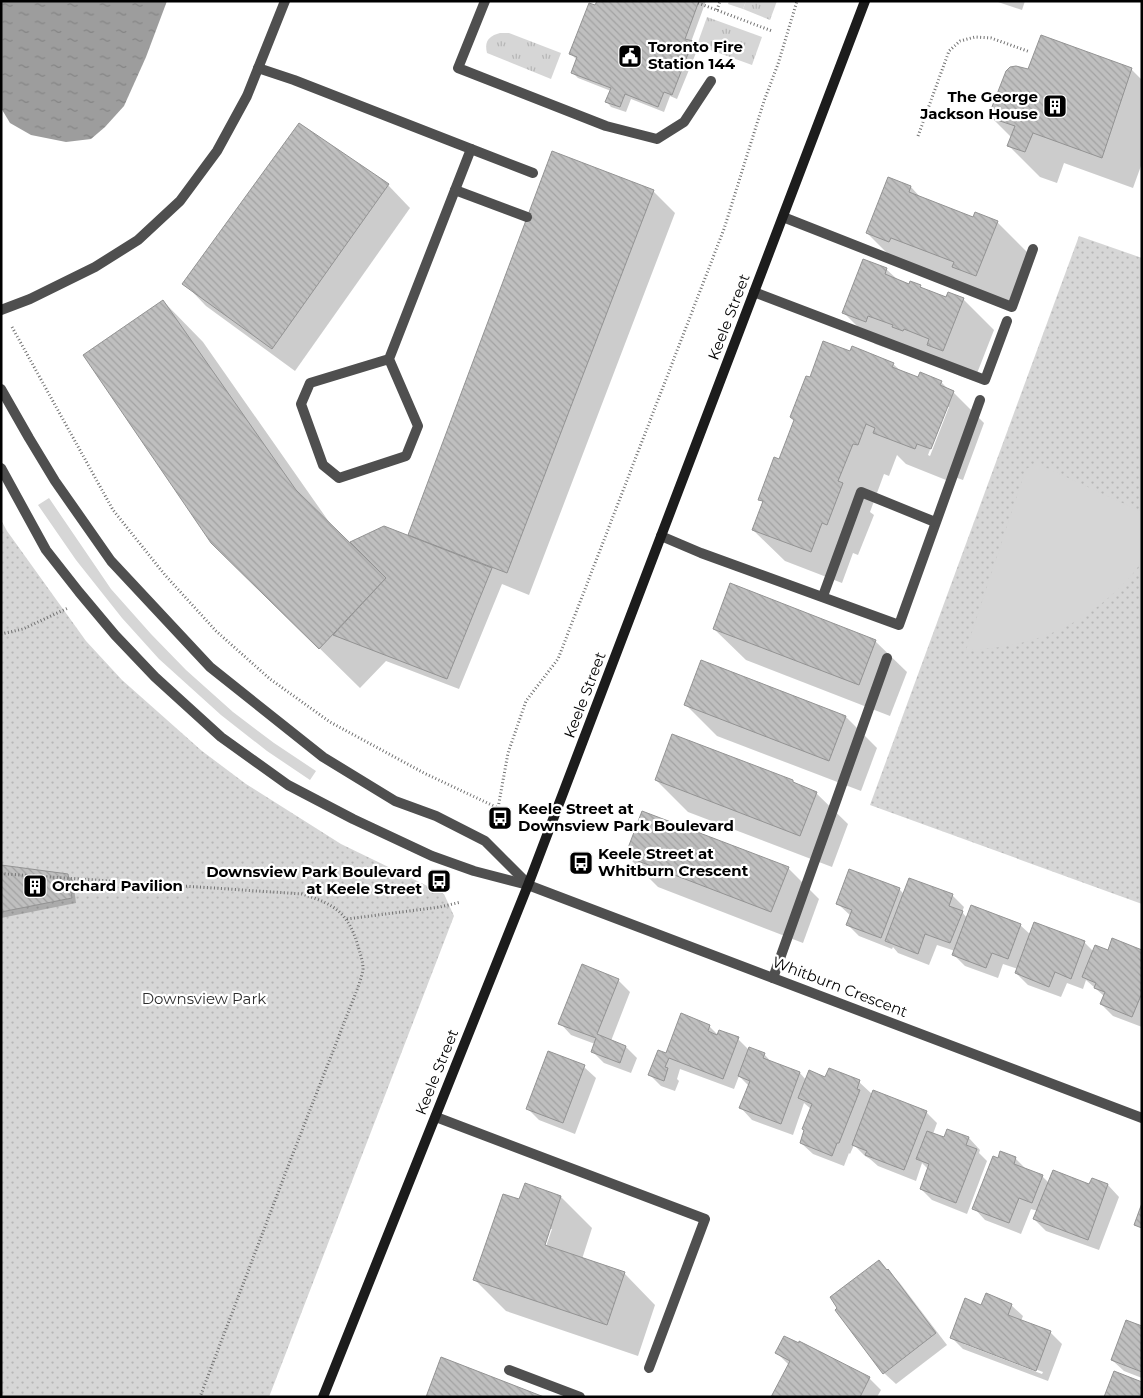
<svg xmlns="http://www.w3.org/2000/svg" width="1143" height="1398" font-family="Montserrat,sans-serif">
	<defs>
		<pattern id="grass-tufts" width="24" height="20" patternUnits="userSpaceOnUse" patternTransform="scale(1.25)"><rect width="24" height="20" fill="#d6d6d6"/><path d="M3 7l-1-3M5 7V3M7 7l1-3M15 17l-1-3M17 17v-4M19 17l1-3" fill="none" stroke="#b6b6b6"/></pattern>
		<pattern id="park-dots" width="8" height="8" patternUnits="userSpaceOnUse" patternTransform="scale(1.25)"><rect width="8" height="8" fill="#d6d6d6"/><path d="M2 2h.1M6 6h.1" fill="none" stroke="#b6b6b6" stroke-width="1.8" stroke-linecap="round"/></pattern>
		<pattern id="water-ripples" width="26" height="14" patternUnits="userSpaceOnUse" patternTransform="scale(1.25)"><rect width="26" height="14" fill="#9d9d9d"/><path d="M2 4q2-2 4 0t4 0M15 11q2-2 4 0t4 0" fill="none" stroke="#858585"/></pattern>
		<pattern id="building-back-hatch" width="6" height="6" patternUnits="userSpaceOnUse" patternTransform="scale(1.25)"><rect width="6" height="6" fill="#bfbfbf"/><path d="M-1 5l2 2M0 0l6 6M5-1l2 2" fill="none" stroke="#a2a2a2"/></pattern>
	</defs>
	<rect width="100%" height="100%" fill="#fff"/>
	<g fill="url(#grass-tufts)">
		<polygon points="746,1 777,1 770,20 743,9"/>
		<polygon points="707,17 762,37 752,65 697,45"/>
		<path d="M500,33H509L561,53L551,79L487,53C484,41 489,36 500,33Z"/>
	</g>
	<g fill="url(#park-dots)">
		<polygon points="1079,236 1142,258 1142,904 870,805"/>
		<polygon points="1,520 7,531 86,641 122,680 202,751 246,784 341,844 444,894 454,916 269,1397 1,1397"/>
	</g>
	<g fill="#d6d6d6">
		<polygon points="729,1 746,1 743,9 728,4"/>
		<path d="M1038,464L1142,512C1142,523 1143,554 1141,562C1136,572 1123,584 1116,591C1072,632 1025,648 966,650L1026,469Z"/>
		<polygon points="49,498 111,589 151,634 186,670 233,712 274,743 316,771 310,780 267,751 221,715 159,659 122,618 76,560 38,505"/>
	</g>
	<polygon fill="url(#water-ripples)" points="1,1 167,1 146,57 124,106 105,127 91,139 66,142 31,135 10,123 1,108"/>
	<g fill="#0003" fill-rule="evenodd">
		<polygon points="598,1 706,1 691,42 698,48 677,99 670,96 664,112 631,99 626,112 611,107 606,101 611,91 578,78 572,72 577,60 571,54"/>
		<polygon points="995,1 1025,1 1022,10"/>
		<polygon points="1131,69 1142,80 1142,163 1133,188 1064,163 1057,183 1040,177 1009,146 1012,138 990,116 1029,71"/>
		<polygon points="888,178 911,187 921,198 974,219 997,222 1029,254 1008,307 898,264 867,233"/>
		<polygon points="388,185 410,208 295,371 206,306 184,283"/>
		<polygon points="653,191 675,213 529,595 502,584 459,689 386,661 360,688 253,583 163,301 203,342 334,529 390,583 413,538 409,534"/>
		<polygon points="886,269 898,280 910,285 920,286 924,290 947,299 963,299 994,330 974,381 960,376 900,346 897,352 875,344 843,312"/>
		<path d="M851,352L893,364L902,372L919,379L941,382L950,391L953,392L984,423L963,480L949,475L946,480L906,464L897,455L889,476L884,474L870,512L874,515L858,555L853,553L842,583L785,561L753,530L763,503L760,499L780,461L811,379ZM946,407H949L930,456L928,455Z"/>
		<polygon points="714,629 875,641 907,672 890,716 746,660"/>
		<polygon points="685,704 846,717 877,748 861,791 717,736"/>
		<polygon points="656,780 793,782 796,785 816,793 848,824 832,867 688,812"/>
		<polygon points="627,856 788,868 819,899 803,943 658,887"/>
		<polygon points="1,867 67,875 73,880 76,903 1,918"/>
		<polygon points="899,889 904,894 952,895 964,907 962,912 967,918 1020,925 1031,935 1035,924 1085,943 1093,951 1142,952 1142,1027 1113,1016 1101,1004 1104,996 1086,980 1083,989 1067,983 1061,997 1028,985 1016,973 1018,969 1003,964 998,978 965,966 953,954 955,951 937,945 929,965 898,953 893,947 892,949 859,936 848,925 851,916 838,904"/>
		<polygon points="618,980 630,992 611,1041 626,1047 637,1058 631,1073 604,1063 592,1051 595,1044 571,1035 560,1023"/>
		<polygon points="709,1026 718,1035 738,1039 749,1050 764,1054 773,1064 800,1073 806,1080 826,1078 859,1082 872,1094 926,1112 937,1123 933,1134 945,1138 947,1130 969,1138 980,1150 979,1153 987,1161 967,1214 932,1200 921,1189 928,1169 922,1163 916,1181 878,1166 870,1159 865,1156 854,1145 850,1154 849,1153 844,1166 813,1154 801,1143 811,1109 804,1103 793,1135 752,1120 741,1108 749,1086 739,1076 734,1089 680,1069 677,1079 679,1081 675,1091 661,1086 650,1075 666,1055"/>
		<polygon points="549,1053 584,1067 596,1078 575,1134 539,1120 528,1109"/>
		<polygon points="1015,1158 1027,1170 1042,1176 1049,1183 1090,1186 1093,1179 1108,1185 1119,1197 1099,1250 1046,1231 1034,1219 1038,1211 1031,1209 1021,1234 985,1220 974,1208 998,1159"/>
		<path d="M525,1185L561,1197L592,1228L582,1259L624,1273L655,1305L638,1356L506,1311L475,1280L520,1201ZM549,1229H552L544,1252L542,1251Z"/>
		<polygon points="879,1262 899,1282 947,1345 896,1384 884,1373"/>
		<path d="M1011,1305L1023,1316L1021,1321L1050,1332L1062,1344L1048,1381L963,1349L952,1338L982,1306ZM964,1342L1043,1372L1042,1374L964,1344Z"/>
		<polygon points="1142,1327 1142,1378 1124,1371 1112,1360"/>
		<polygon points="800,1343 869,1378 881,1390 877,1397 772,1397 789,1365 777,1353 799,1345"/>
	</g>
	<g fill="url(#building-back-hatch)" stroke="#939393">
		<polygon points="597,1 699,1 685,39 693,41 672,95 664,92 658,107 625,94 620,107 605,102 611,88 571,73 577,57 569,54 589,3 595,5"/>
		<polygon points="1041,35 1132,68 1102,158 1033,133 1025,152 1007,146 1015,126 988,117 1006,71 1010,67 1016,66 1028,69"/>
		<polygon points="299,123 389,184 272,349 182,284"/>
		<polygon points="552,151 654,190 507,573 408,535"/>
		<polygon points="888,177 911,186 909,192 973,217 975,212 998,221 976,276 952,267 954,262 891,238 889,242 866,233"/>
		<polygon points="863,259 887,268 885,274 909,284 910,281 921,285 920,287 946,297 948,292 964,298 943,351 927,345 929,339 904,329 903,331 892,327 893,325 868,316 866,322 842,313"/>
		<polygon points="163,300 296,490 386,578 319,649 211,543 83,355"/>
		<polygon points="823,341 850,351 852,346 894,363 892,367 918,377 920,372 942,381 940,385 954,391 931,449 917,444 915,449 873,433 875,428 866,424 858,445 853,444 838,481 843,483 827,525 822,523 811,552 752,530 763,501 758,500 774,457 779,459 794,420 790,417 806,376 810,377"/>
		<polygon points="384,526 492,568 447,679 333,635 386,578 350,542"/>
		<polygon points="730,583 876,640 859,685 713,629"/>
		<polygon points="701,660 846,716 829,761 684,705"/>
		<polygon points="672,734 793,780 793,782 817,792 800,836 655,780"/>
		<polygon points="642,811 789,867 771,912 625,856"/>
		<polygon points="1,865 68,874 72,898 1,912"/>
		<polygon points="849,869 900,888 881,938 846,925 852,910 836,904"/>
		<polygon points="909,878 953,894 949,906 963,911 950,943 925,934 918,954 885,941"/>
		<polygon points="971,905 1021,924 1008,959 992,953 986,968 952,955"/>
		<polygon points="1034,922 1085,941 1071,979 1055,972 1049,987 1015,973"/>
		<polygon points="1112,938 1142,950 1142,993 1132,1017 1100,1004 1105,992 1094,988 1096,983 1082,977 1095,945 1108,950"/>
		<polygon points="582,964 619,979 597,1034 626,1046 620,1063 591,1052 596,1038 558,1024"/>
		<polygon points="681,1013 710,1025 708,1031 717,1035 719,1030 739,1037 723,1079 669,1058 665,1067 668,1068 664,1081 648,1075 658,1050 666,1053"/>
		<polygon points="749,1047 765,1053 763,1058 800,1072 781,1124 739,1108 750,1081 738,1076"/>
		<polygon points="548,1051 585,1065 563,1123 526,1109"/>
		<polygon points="829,1068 860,1080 857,1089 860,1090 839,1143 837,1143 832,1156 800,1143 804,1130 802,1129 812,1104 798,1098 809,1070 825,1077"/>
		<polygon points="873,1090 927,1111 904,1170 865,1155 867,1151 852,1145"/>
		<polygon points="947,1129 969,1137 966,1145 977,1149 956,1203 920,1189 929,1164 916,1159 927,1131 944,1137"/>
		<polygon points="1000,1151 1016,1157 1014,1164 1043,1175 1032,1203 1019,1198 1009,1223 972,1209 993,1156 998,1158"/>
		<polygon points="1053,1170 1089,1184 1092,1178 1108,1184 1088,1240 1033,1219"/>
		<polygon points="525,1183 561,1196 545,1245 625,1272 607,1325 473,1280 503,1194 519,1199"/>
		<polygon points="1142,1203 1142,1228 1134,1225"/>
		<polygon points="879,1260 887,1270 888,1269 936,1333 883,1374 835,1310 837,1308 830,1297"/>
		<polygon points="986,1293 1012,1304 1008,1315 1051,1331 1036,1371 950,1338 965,1298 981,1305"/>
		<polygon points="1126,1320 1142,1326 1142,1372 1111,1360"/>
		<polygon points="784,1336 799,1343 799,1341 870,1377 860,1397 771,1397 790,1361 775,1353"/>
		<polygon points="441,1357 544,1397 426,1397"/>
		<polygon points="1114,1371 1142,1382 1142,1397 1104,1397"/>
	</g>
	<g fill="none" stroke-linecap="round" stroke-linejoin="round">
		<g stroke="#717171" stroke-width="3" stroke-dasharray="1 2.5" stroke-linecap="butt">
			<polyline points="698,3 772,31"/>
			<polyline points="717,10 720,1"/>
			<polyline points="918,136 949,51 960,41 975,37 991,38 1030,52"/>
			<polyline points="12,327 113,510 165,575 216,631 270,679 330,722 424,773 498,808 508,753 526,701 558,659 724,229 764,101 778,64 797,1"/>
			<polyline points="1,634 23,629 68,608"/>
			<path d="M1,873L6,874L302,894C334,904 348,912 358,946C360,953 363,961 363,969C362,977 358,987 355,995L292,1156L200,1397"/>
			<polyline points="347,919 440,907 461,902"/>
		</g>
		<g stroke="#4f4f4f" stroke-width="10">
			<polyline points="485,1 458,68 606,126 657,139 684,122 711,81"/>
			<polyline points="258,68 294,80 471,149 389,359 310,383 301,404 323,465 339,478 406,456 418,426 389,359"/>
			<polyline points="471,149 533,173"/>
			<polyline points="455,190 527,217"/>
			<polyline points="783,217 1012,307 1033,249"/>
			<polyline points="754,292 985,380 1007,321"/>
			<polyline points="661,536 701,553 899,625 980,400"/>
			<polyline points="823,596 861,492 935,522"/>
			<polyline points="773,978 887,658"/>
			<polyline points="436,1117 705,1219 649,1368"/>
			<polyline points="509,1370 580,1397"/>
		</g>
		<g stroke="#4f4f4f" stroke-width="10">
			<polyline points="1,310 30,299 95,267 138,240 180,201 217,151 247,96 285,1"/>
			<polyline points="1,389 29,438 55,481 111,561 210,667 323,757 395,801 436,816 485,841 528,884"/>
			<polyline points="1,468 46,550 79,592 115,635 155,677 221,737 288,785 353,819 432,856 474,871 528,885 1142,1118"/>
		</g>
		<polyline stroke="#1c1c1c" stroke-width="10" points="323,1397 528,885 865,1"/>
	</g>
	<defs>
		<g id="civic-square" transform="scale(1.25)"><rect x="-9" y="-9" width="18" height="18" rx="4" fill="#000" stroke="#fff"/><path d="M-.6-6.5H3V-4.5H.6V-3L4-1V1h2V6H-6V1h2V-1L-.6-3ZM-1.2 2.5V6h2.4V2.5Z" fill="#fff"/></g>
		<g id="building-square" transform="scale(1.25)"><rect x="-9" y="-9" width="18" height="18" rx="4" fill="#000" stroke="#fff"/><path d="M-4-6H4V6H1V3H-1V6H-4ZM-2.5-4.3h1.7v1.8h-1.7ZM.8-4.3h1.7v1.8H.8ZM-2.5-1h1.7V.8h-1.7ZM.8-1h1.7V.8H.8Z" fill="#fff"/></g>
		<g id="bus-square" transform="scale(1.25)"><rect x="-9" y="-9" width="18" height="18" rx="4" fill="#000" stroke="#fff"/><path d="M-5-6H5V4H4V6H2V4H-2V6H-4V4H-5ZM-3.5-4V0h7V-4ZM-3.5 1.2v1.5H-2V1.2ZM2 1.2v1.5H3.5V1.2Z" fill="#fff"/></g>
	</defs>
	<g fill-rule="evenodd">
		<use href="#civic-square" x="630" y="56"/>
		<use href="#building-square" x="1055" y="106"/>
		<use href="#bus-square" x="500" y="818"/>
		<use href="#bus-square" x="581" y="863"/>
		<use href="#bus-square" x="439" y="881"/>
		<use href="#building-square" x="35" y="886"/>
	</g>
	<g text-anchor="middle" stroke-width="4.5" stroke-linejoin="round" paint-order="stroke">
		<g font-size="15" font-weight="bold" fill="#000" stroke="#fff" text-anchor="start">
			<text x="648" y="52">Toronto Fire<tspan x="648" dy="17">Station 144</tspan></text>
			<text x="1038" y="102" text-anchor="end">The George<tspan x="1038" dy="17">Jackson House</tspan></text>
			<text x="518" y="814">Keele Street at<tspan x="518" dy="17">Downsview Park Boulevard</tspan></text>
			<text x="598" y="859">Keele Street at<tspan x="598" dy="17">Whitburn Crescent</tspan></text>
			<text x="422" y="877" text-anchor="end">Downsview Park Boulevard<tspan x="422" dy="17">at Keele Street</tspan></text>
			<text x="52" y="891">Orchard Pavilion</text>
		</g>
		<g font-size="15" fill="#000" stroke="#fff">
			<text transform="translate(729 317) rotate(-69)" y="5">Keele Street</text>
			<text transform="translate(585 695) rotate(-69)" y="5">Keele Street</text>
			<text transform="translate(840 987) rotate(21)" y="5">Whitburn Crescent</text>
			<text transform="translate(437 1072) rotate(-68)" y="5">Keele Street</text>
		</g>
		<g font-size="15" fill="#2d2d2d" stroke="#fff">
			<text x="204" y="1004">Downsview Park</text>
		</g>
	</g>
	<rect width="1143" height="1398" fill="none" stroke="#000000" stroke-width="5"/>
</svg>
